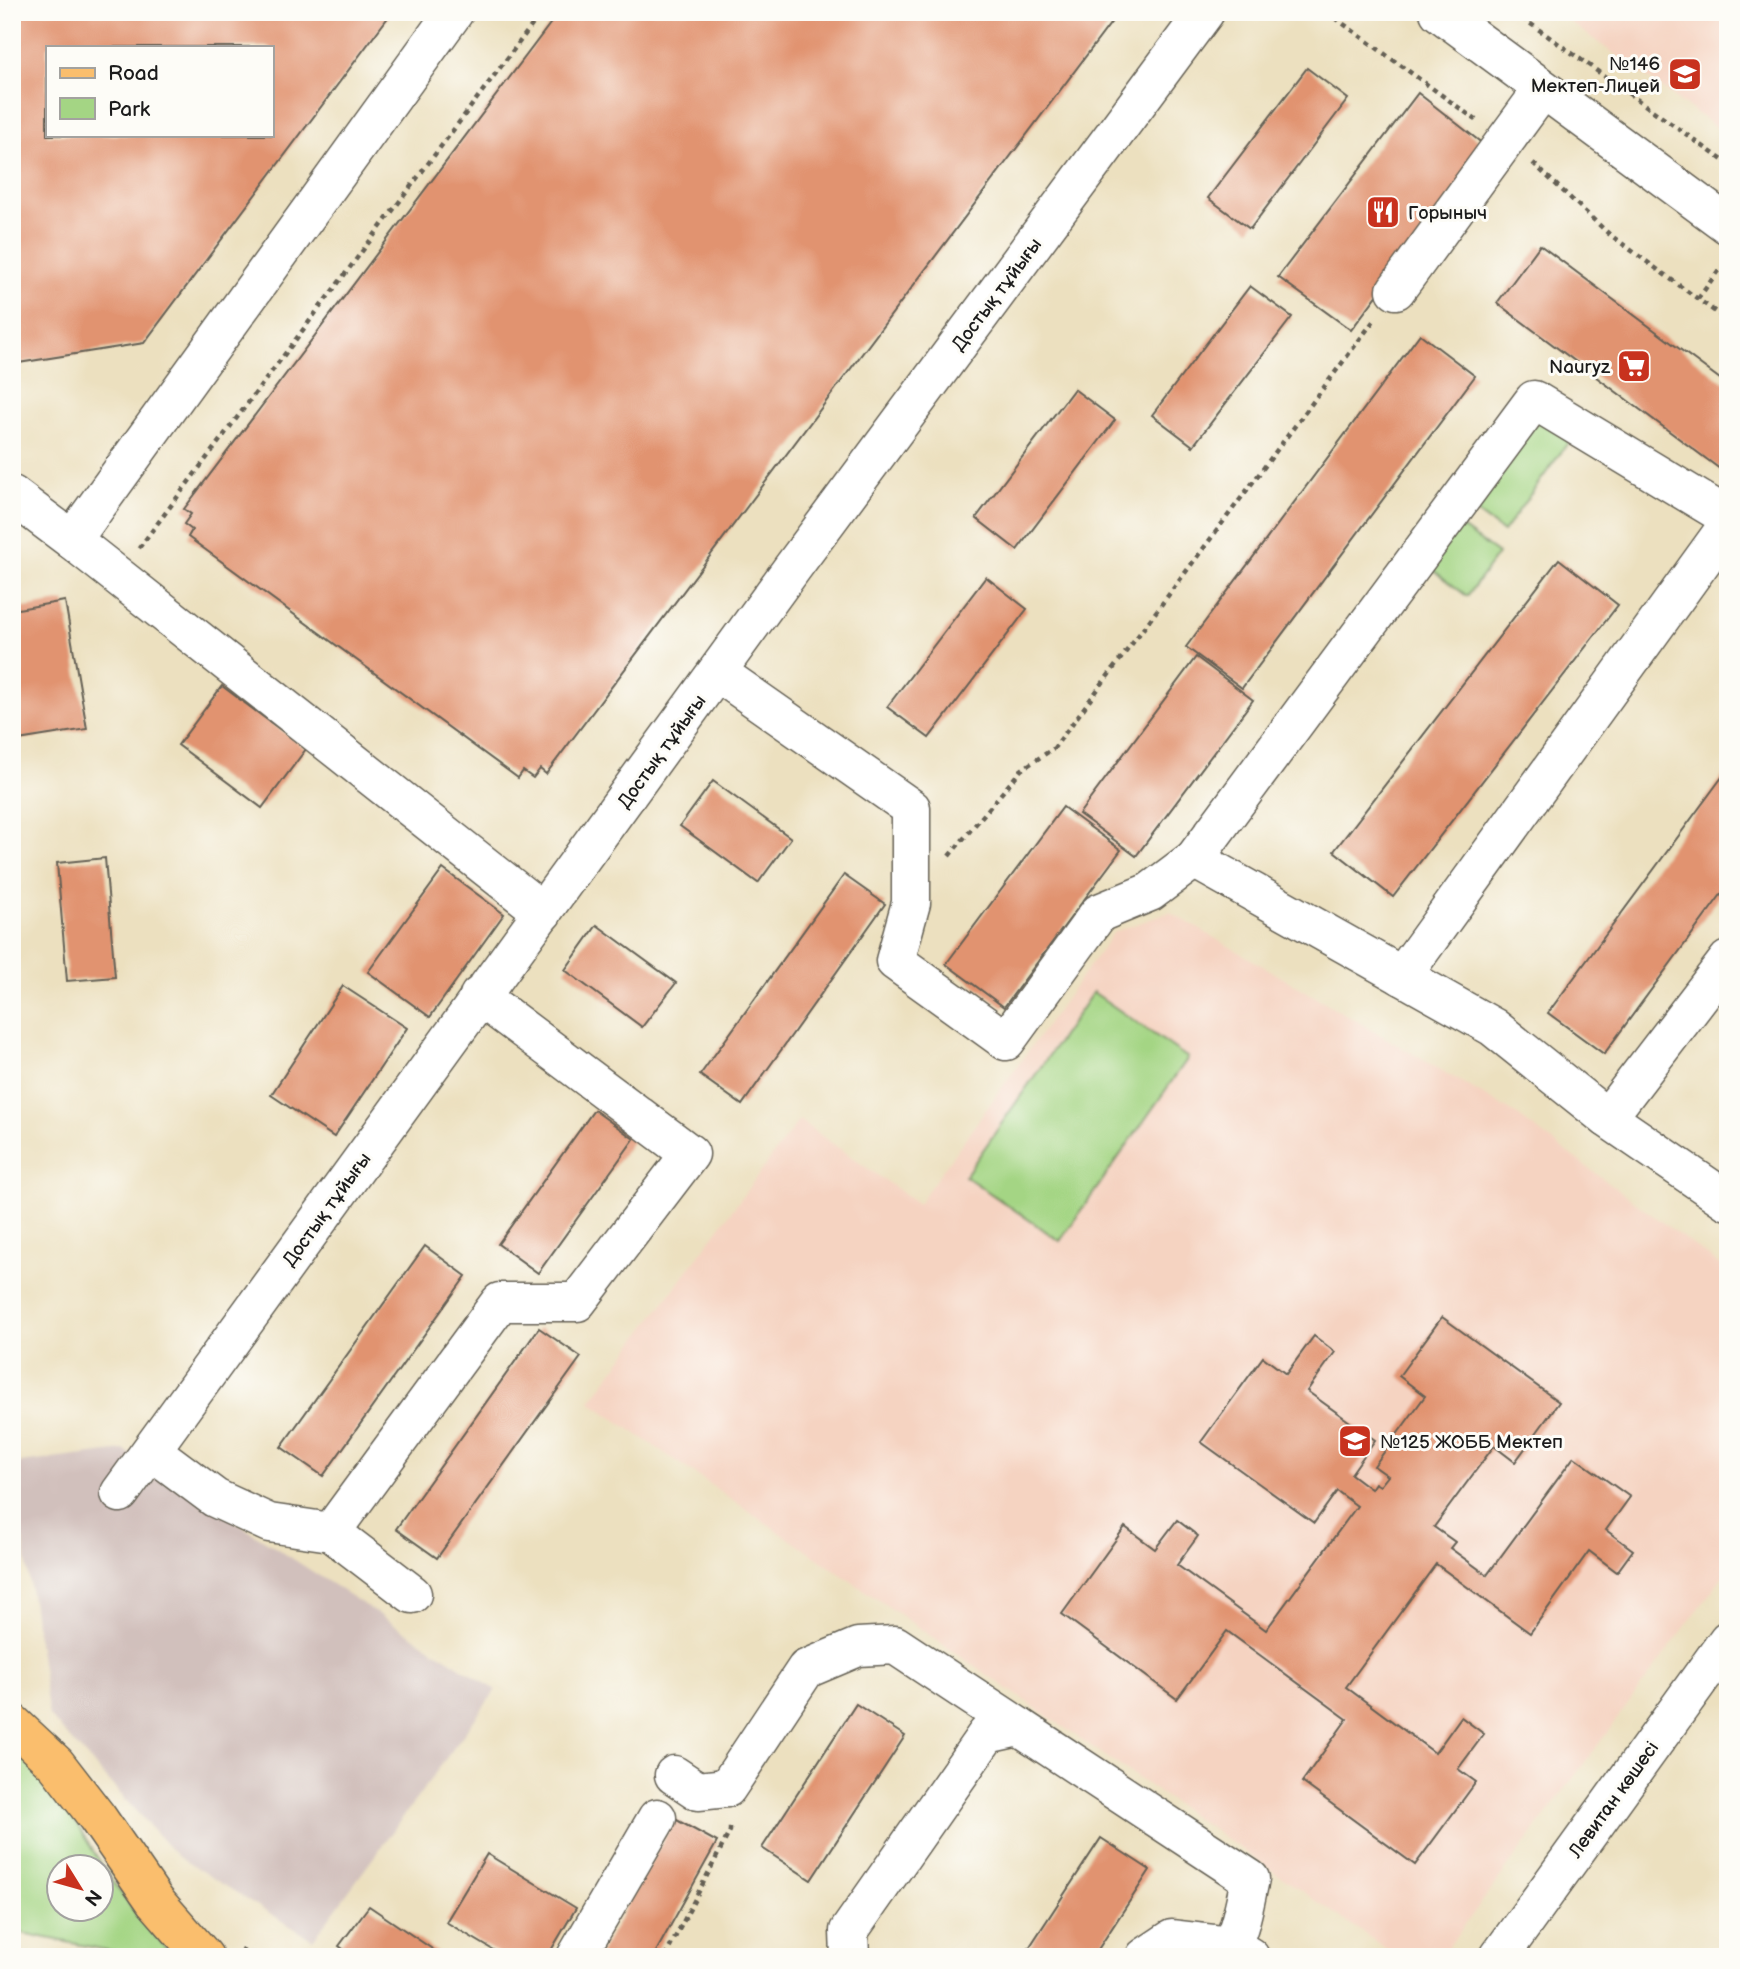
<svg xmlns="http://www.w3.org/2000/svg" width="1740" height="1969" font-family="'Balsamiq Sans',sans-serif">
	<rect width="100%" height="100%" fill="#fdfcf7"/>
	<filter id="ink" filterUnits="userSpaceOnUse"><feTurbulence type="fractalNoise" baseFrequency=".0143" numOctaves="2"/><feDisplacementMap in="SourceGraphic" scale="14" xChannelSelector="R" yChannelSelector="G"/><feConvolveMatrix kernelMatrix="1 2 1 2 8 2 1 2 1" color-interpolation-filters="sRGB"/></filter>
	<filter id="wash" filterUnits="userSpaceOnUse"><feTurbulence type="fractalNoise" baseFrequency=".00686" numOctaves="4" result="noise"/><feDisplacementMap in="SourceGraphic" scale="28" xChannelSelector="R" yChannelSelector="G"/><feGaussianBlur stdDeviation="1.57" result="paint"/><feColorMatrix in="noise" values="0 0 0 0 0 0 0 0 0 0 0 0 0 0 0 0 0 1.4 0 .05"/><feComposite in="paint" operator="in"/></filter>
	<g filter="url(#wash)">
		<rect width="100%" height="100%" fill="#ece0bf"/>
		<g fill="#f5d3c1">
			<polygon points="1556,12 1728,12 1728,136"/>
			<polygon points="1170,912 1511,1111 1728,1271 1728,1569 1441,1957 1398,1957 590,1402 799,1120 918,1204 1114,932"/>
		</g>
		<polygon fill="#d1c0bc" points="124,1450 496,1690 313,1940 177,1856 49,1716 12,1464"/>
		<g fill="#a4d584" stroke="#607850" stroke-width="2" fill-rule="evenodd">
			<polygon points="1527,408 1570,440 1503,532 1460,500"/>
			<polygon points="1447,517 1498,554 1467,596 1417,558"/>
			<polygon points="1093,992 1188,1058 1060,1241 965,1176"/>
			<path d="M12,1743C52,1780 75,1822 104,1868C124,1900 148,1929 174,1957H141L12,1931ZM60,1868H102V1910H60Z"/>
		</g>
		<g id="blocks">
			<g fill="#e1936f" fill-rule="evenodd">
				<path d="M12,12H392L144,343L12,364ZM47,47H271V135H47Z"/>
				<polygon points="559,12 1119,12 546,774 540,769 533,778 523,771 518,778 188,537 192,530 184,524 191,514 184,509"/>
				<polygon points="1307,68 1348,99 1250,229 1208,198"/>
				<polygon points="1418,93 1488,148 1351,330 1278,277"/>
				<polygon points="1540,245 1728,385 1728,475 1497,303"/>
				<polygon points="1250,286 1292,317 1193,446 1152,415"/>
				<polygon points="1420,334 1475,376 1242,688 1186,647"/>
				<polygon points="1074,389 1115,420 1017,550 976,518"/>
				<polygon points="1559,559 1618,605 1393,897 1334,851"/>
				<polygon points="986,577 1027,609 929,738 887,707"/>
				<polygon points="65,601 87,729 18,740 12,704 12,610"/>
				<polygon points="1196,657 1253,700 1136,856 1079,814"/>
				<polygon points="222,686 306,749 262,808 178,745"/>
				<polygon points="1728,769 1728,885 1604,1054 1548,1013"/>
				<polygon points="713,781 791,838 758,883 680,826"/>
				<polygon points="1063,807 1121,850 1004,1007 946,964"/>
				<polygon points="105,858 115,977 67,981 57,863"/>
				<polygon points="443,869 504,914 430,1017 368,972"/>
				<polygon points="844,875 885,904 742,1105 700,1075"/>
				<polygon points="597,925 676,983 642,1027 565,970"/>
				<polygon points="343,986 407,1028 334,1137 271,1095"/>
				<polygon points="594,1110 634,1139 538,1273 498,1244"/>
				<polygon points="425,1246 466,1276 323,1476 281,1447"/>
				<polygon points="1442,1317 1559,1402 1515,1462 1494,1446 1434,1527 1455,1542 1450,1548 1487,1575 1574,1457 1630,1497 1606,1530 1633,1550 1617,1572 1589,1551 1530,1633 1436,1564 1346,1687 1435,1753 1461,1717 1484,1734 1458,1769 1476,1782 1415,1865 1302,1782 1347,1719 1227,1631 1177,1699 1062,1614 1125,1527 1155,1549 1177,1520 1198,1536 1177,1565 1266,1630 1357,1506 1337,1491 1314,1523 1201,1442 1263,1357 1286,1374 1314,1336 1335,1352 1307,1391 1375,1440 1351,1474 1371,1489 1375,1483 1380,1486 1388,1476 1374,1466 1425,1396 1399,1376"/>
				<polygon points="539,1328 581,1357 437,1558 396,1529"/>
				<polygon points="856,1704 905,1736 811,1880 762,1848"/>
				<polygon points="675,1819 717,1842 653,1957 598,1957"/>
				<polygon points="1101,1838 1150,1870 1093,1957 1023,1957"/>
				<polygon points="487,1854 576,1908 547,1957 505,1957 446,1922"/>
				<polygon points="369,1906 444,1957 354,1957 339,1946"/>
			</g>
		</g>
	</g>
	<g filter="url(#ink)">
		<use href="#blocks" fill-opacity="0" stroke="#656155" stroke-width="2"/>
		<g fill="none" stroke-linecap="round" stroke-linejoin="round">
			<g stroke="#656155" stroke-width="41">
				<g id="minor">
					<polyline points="1439,12 1728,225"/>
					<polyline points="1396,290 1543,89"/>
					<polyline points="12,495 72,540 543,912"/>
					<polyline points="1728,517 1534,400 1194,859 1493,1027 1607,1118 1728,1201"/>
					<polyline points="72,540 454,12"/>
					<polyline points="717,672 911,808 911,903 895,961 1006,1041 1099,913 1150,892 1194,859"/>
					<polyline points="1402,976 1728,525"/>
					<polyline points="1607,1118 1728,960"/>
					<polyline points="152,1451 215,1498 269,1523 331,1532 412,1594"/>
					<polyline points="120,1493 793,567 1205,12"/>
					<polyline points="331,1532 500,1302 577,1302 690,1154 479,996"/>
					<polyline points="674,1775 698,1791 727,1788 806,1669 858,1647 895,1645 1019,1727"/>
					<polyline points="576,1957 657,1818"/>
					<path d="M850,1957L849,1931L987,1734L1019,1727L1250,1879C1244,1906 1240,1934 1225,1957"/>
					<polyline points="1145,1957 1172,1939 1232,1946 1250,1957"/>
					<polyline points="1499,1957 1728,1640"/>
				</g>
			</g>
			<g stroke="#656155" stroke-width="41">
				<polyline id="major" points="12,1723 56,1764 97,1817 155,1901 204,1957"/>
			</g>
			<g stroke="#656155" stroke-width="4.5" stroke-dasharray="5 5" stroke-linecap="butt">
				<polyline points="1327,12 1476,120"/>
				<polyline points="1514,12 1728,164"/>
				<polyline points="1533,163 1609,234 1728,321"/>
				<polyline points="1698,299 1720,268"/>
				<polyline points="139,548 542,12"/>
				<polyline points="949,856 1021,770 1054,748 1375,319"/>
				<polyline points="240,1949 259,1957"/>
				<polyline points="665,1957 730,1831 730,1823"/>
			</g>
			<use href="#minor" stroke="#fff" stroke-width="38"/>
			<use href="#major" stroke="#fabe6d" stroke-width="38"/>
		</g>
	</g>
	<defs>
		<g id="school-square" transform="scale(1.75)"><rect x="-9" y="-9" width="18" height="18" rx="4" fill="#c8321e" stroke="#fdfcf7"/><path d="M0-5L7-2L0 1L-7-2ZM-4 1L0 2.5L4 1V4Q0 6-4 4Z" fill="#fff"/></g>
		<g id="restaurant-square" transform="scale(1.75)"><rect x="-9" y="-9" width="18" height="18" rx="4" fill="#c8321e" stroke="#fdfcf7"/><path d="M-5-6h1v4h1v-4h1v4h1v-4h1v5L-1.5 .5V6h-2V.5L-5-1ZM5-6V6H3V1.5H1.5Q1.5-4 5-6Z" fill="#fff"/></g>
		<g id="supermarket-square" transform="scale(1.75)"><rect x="-9" y="-9" width="18" height="18" rx="4" fill="#c8321e" stroke="#fdfcf7"/><path d="M-6-5.5h2.5l.6 2H6L4.5 2H-2.5L-4.4-4H-6ZM-1.5 3.2a1.3 1.3 0 1 0 .1 0ZM3 3.2a1.3 1.3 0 1 0 .1 0Z" fill="#fff"/></g>
	</defs>
	<g fill-rule="evenodd">
		<use href="#school-square" x="1685" y="74"/>
		<use href="#restaurant-square" x="1383" y="212"/>
		<use href="#supermarket-square" x="1634" y="366"/>
		<use href="#school-square" x="1355" y="1441"/>
	</g>
	<g text-anchor="middle" stroke-width="6" stroke-linejoin="round" paint-order="stroke">
		<g font-size="19" fill="#1c1c1c" stroke="#fdfcf7" text-anchor="end">
			<text x="1660" y="70">№146<tspan x="1660" dy="22">Мектеп-Лицей</tspan></text>
			<text x="1408" y="219" text-anchor="start">Горыныч</text>
			<text x="1610" y="373">Nauryz</text>
			<text x="1380" y="1448" text-anchor="start">№125 ЖОББ Мектеп</text>
		</g>
		<g font-size="19" fill="#1c1c1c" stroke="#fdfcf7">
			<text transform="translate(996 294) rotate(-53)" y="7">Достық тұйығы</text>
			<text transform="translate(661 751) rotate(-54)" y="7">Достық тұйығы</text>
			<text transform="translate(326 1209) rotate(-54)" y="7">Достық тұйығы</text>
			<text transform="translate(1613 1799) rotate(-54)" y="7">Левитан көшесі</text>
		</g>
	</g>
	<rect width="1740" height="1969" fill="none" stroke="#fdfcf7" stroke-width="42"/>
	<rect x="46" y="46" width="228" height="91" fill="#fdfcf7" stroke="#a3a29f" stroke-width="2"/>
	<rect x="60" y="68" width="35" height="10" fill="#fabe6d" stroke="#a3a29f" stroke-width="2"/>
	<text x="108" y="80" font-size="21" fill="#1c1c1c">Road</text>
	<rect x="60" y="98" width="35" height="21" fill="#a4d584" stroke="#a3a29f" stroke-width="2"/>
	<text x="108" y="116" font-size="21" fill="#1c1c1c">Park</text>
	<g transform="translate(80 1888) rotate(127)"><circle r="33" fill="#fdfcf7" stroke="#a3a29f" stroke-width="2"/>
	<path d="M0-5L12 26L0 18L-12 26Z" fill="#c8321e"/>
	<text y="-10" font-size="19" font-weight="bold" text-anchor="middle" fill="#1c1c1c">N</text>
	</g>
</svg>
